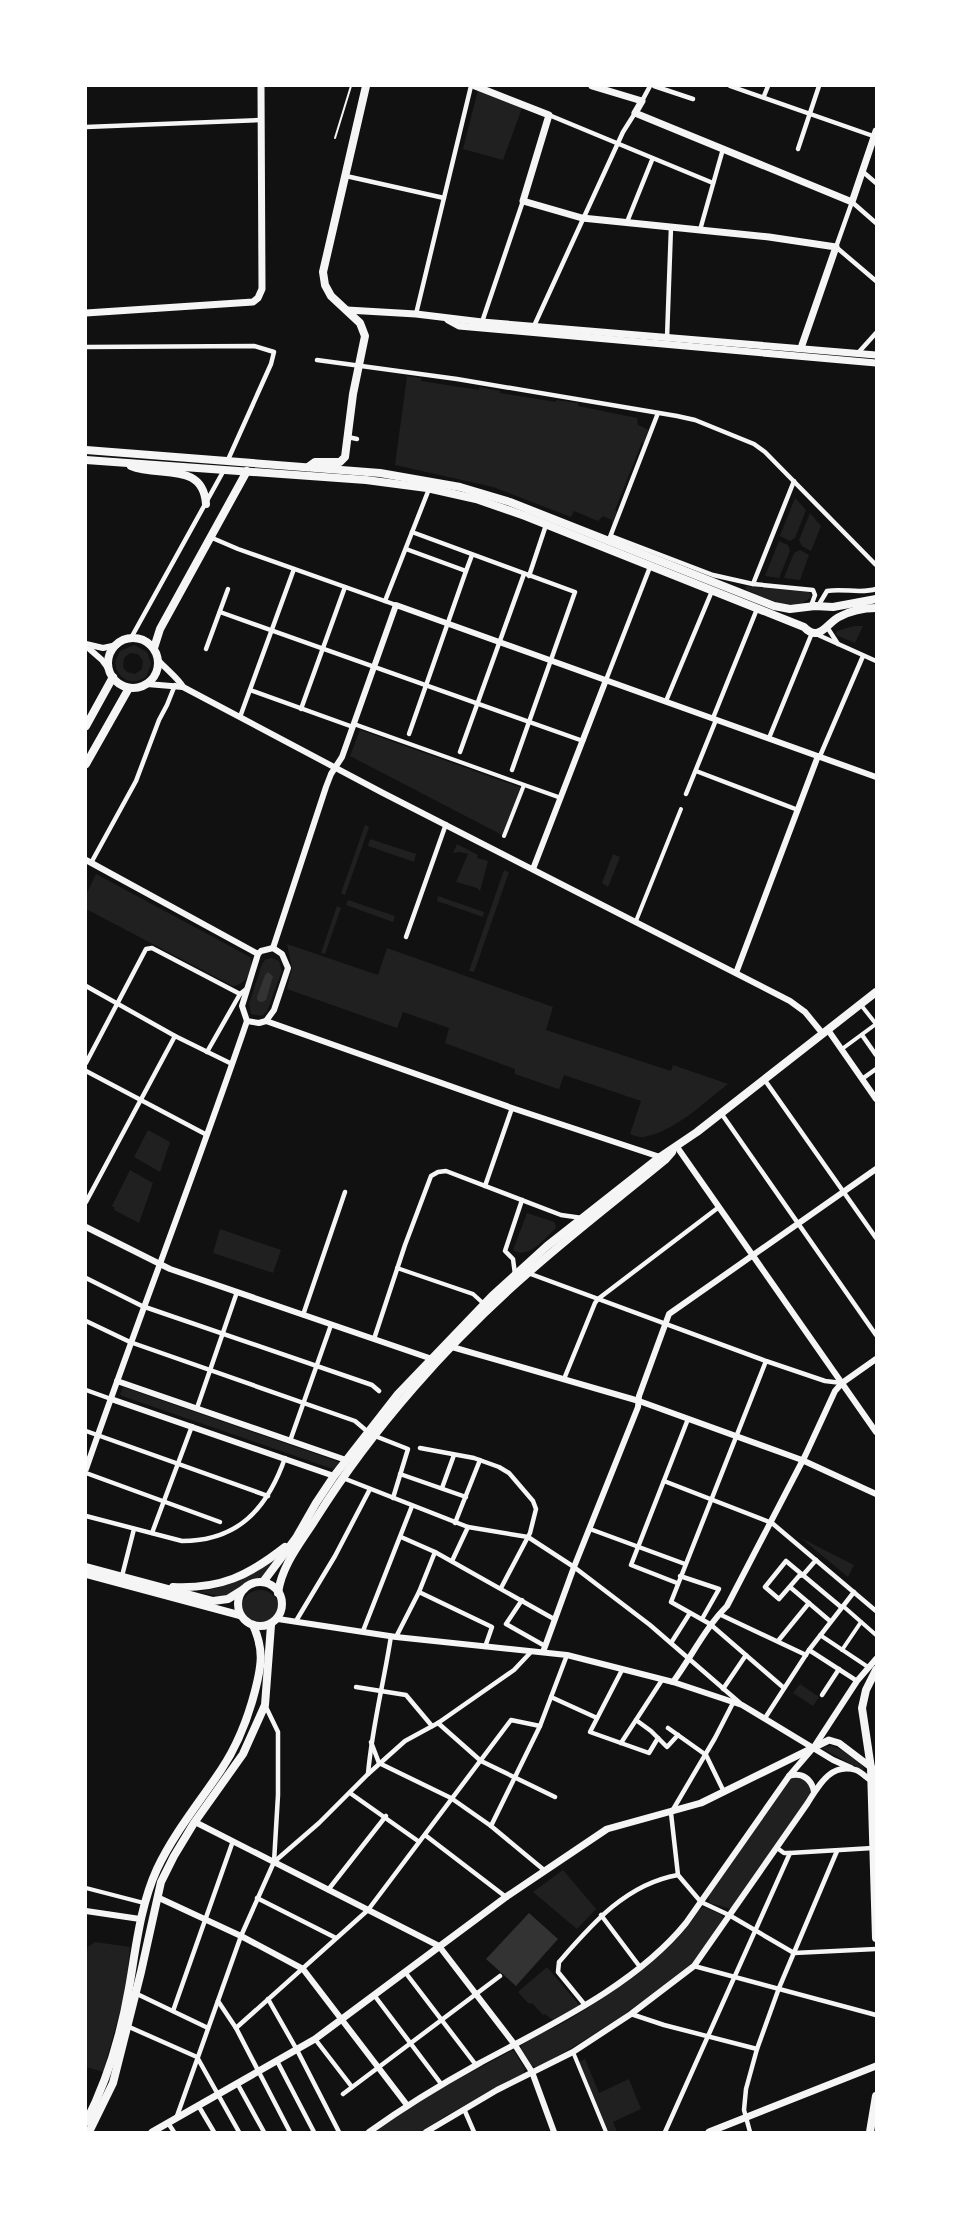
<svg xmlns="http://www.w3.org/2000/svg" width="962" height="2218" font-family="Helvetica,sans-serif">
	<rect width="100%" height="100%" fill="#111"/>
	<g fill="#202020" fill-rule="evenodd">
		<polygon points="478,90 522,108 503,160 463,149"/>
		<polygon points="407,376 421,378 421,381 479,390 480,387 500,391 500,393 556,402 556,400 578,403 578,406 637,418 638,425 649,430 644,443 642,442 615,510 618,512 612,527 612,520 603,516 598,521 574,511 571,517 493,487 395,465"/>
		<polygon points="795,498 806,510 795,538 790,541 780,536"/>
		<polygon points="810,513 821,526 811,551 802,546 799,540"/>
		<polygon points="779,541 788,545 790,551 779,578 765,576"/>
		<polygon points="800,550 809,555 800,580 784,578 794,553"/>
		<path d="M746,586L808,592L810,593L811,597C793,614 764,597 745,589Z"/>
		<polygon points="854,626 863,626 855,643 836,635 837,631"/>
		<path d="M134,645L147,652L151,664L146,677C132,686 117,680 115,662L120,651ZM130,653L138,654L143,661L142,669L135,674L127,672L123,667L124,658Z"/>
		<polygon points="360,730 525,789 506,837 350,756"/>
		<polygon points="365,825 369,827 345,895 341,893"/>
		<polygon points="370,839 416,854 414,862 368,846"/>
		<polygon points="457,844 478,855 477,858 488,861 480,891 477,888 456,882 468,854 460,852 453,853"/>
		<polygon points="613,854 620,857 608,887 602,883"/>
		<polygon points="504,870 509,872 474,972 469,971"/>
		<path d="M96,874L250,957C254,970 247,984 233,986L86,909V895Z"/>
		<polygon points="438,896 484,912 483,917 437,901"/>
		<polygon points="348,900 395,916 393,922 346,905"/>
		<polygon points="337,906 341,908 325,954 321,953"/>
		<path d="M287,944L378,975L387,948L553,1007L546,1030L671,1071L673,1065L728,1084C703,1103 676,1131 644,1137C640,1138 635,1136 630,1134L641,1101L564,1075L559,1089L555,1088L515,1074V1069L445,1043L449,1028L403,1012L397,1028L287,989L292,968Z"/>
		<polygon points="271,958 279,961 282,971 267,1011 262,1016 251,1014 249,1004 262,964 265,960"/>
		<polygon points="148,1130 170,1142 160,1172 134,1157"/>
		<polygon points="130,1170 153,1183 139,1223 114,1210 115,1208 112,1206"/>
		<path d="M527,1213L554,1222L556,1226L555,1229C544,1239 528,1260 513,1250Z"/>
		<polygon points="220,1229 281,1250 273,1273 213,1253"/>
		<polygon points="123,1387 339,1462 338,1465 333,1469 122,1396 120,1394"/>
		<polygon points="801,1538 854,1565 848,1577"/>
		<path d="M286,1550L262,1582C249,1583 243,1588 235,1599L198,1592C237,1585 256,1575 286,1550Z"/>
		<circle cx="260" cy="1609" r="19"/>
		<polygon points="800,1684 819,1697 813,1706 793,1693"/>
		<polygon points="831,1746 842,1750 862,1765 864,1769 862,1770 822,1748"/>
		<polygon points="796,1777 807,1781 811,1790 810,1795 731,1909 710,1903 708,1897 789,1780"/>
		<polygon points="563,1870 596,1909 577,1929 533,1892"/>
		<path d="M704,1907L720,1914L724,1919L699,1956L689,1967L618,2019L578,2044L539,2067L532,2066L521,2048L522,2045C536,2036 552,2029 567,2021C612,1993 671,1956 699,1910Z"/>
		<polygon points="95,1942 130,1947 125,1993 103,2072 86,2067 86,1960 88,1947"/>
		<polygon points="547,1967 580,2006 555,2022 545,2014 543,2015 533,2004 528,2003 518,1992"/>
		<polygon points="511,2051 514,2051 525,2069 523,2075 447,2115 421,2132 373,2132 425,2097"/>
		<polygon points="585,2059 599,2093 629,2079 641,2109 613,2122 617,2132 604,2132 577,2063"/>
	</g>
	<g fill="#333">
		<polygon points="268,972 273,976 266,1000 262,1002 258,1001 257,997 265,975"/>
		<polygon points="529,1913 558,1939 516,1986 486,1959"/>
	</g>
	<g fill="none" stroke-linecap="round" stroke-linejoin="round">
		<polyline stroke="#f5f5f5" stroke-width="2" points="335,138 351,86"/>
		<g stroke="#f5f5f5" stroke-width="4">
			<polyline points="354,724 561,798"/>
			<polyline points="504,836 524,785"/>
			<polyline points="636,921 681,809"/>
			<polyline points="842,1049 876,1024 861,1005"/>
			<polyline points="397,1268 473,1294 484,1304"/>
			<polyline points="843,1606 876,1635"/>
			<polyline points="820,1635 868,1667"/>
			<polyline points="842,1650 861,1622"/>
			<polyline points="86,1888 144,1903"/>
			<polyline points="573,2052 606,2132"/>
		</g>
		<g stroke="#f5f5f5" stroke-width="4.5">
			<polyline points="654,86 693,99"/>
			<polyline points="730,86 876,137"/>
			<polyline points="764,96 768,86"/>
			<polyline points="642,101 650,86"/>
			<polyline points="549,115 713,183"/>
			<polyline points="86,127 261,120"/>
			<polyline points="798,149 819,86"/>
			<polyline points="862,171 876,183"/>
			<polyline points="346,176 444,198"/>
			<polyline points="627,222 652,160"/>
			<polyline points="876,223 852,202 836,247 876,281"/>
			<polyline points="700,230 723,149"/>
			<polyline points="416,314 471,86"/>
			<polyline points="482,322 523,201"/>
			<polyline points="534,326 623,132 635,113"/>
			<polyline points="667,338 671,227"/>
			<polyline points="86,347 254,346 274,352 271,364 227,462"/>
			<polyline points="858,353 876,333"/>
			<polyline points="317,360 457,379 677,416 695,420 754,444 765,452 876,565"/>
			<polyline points="348,437 357,439"/>
			<polyline points="412,532 575,592 512,770"/>
			<polyline points="611,536 713,575 753,584 813,590 815,595 811,606"/>
			<polyline points="210,537 238,549 396,605"/>
			<polyline points="610,537 658,413"/>
			<polyline points="406,549 466,571 409,734"/>
			<polyline points="466,571 472,555"/>
			<polyline points="529,576 546,525"/>
			<polyline points="753,584 794,481"/>
			<polyline points="385,601 429,489"/>
			<path d="M818,606L827,591C843,588 861,594 876,589"/>
			<polyline points="220,612 583,741"/>
			<polyline points="827,627 838,644"/>
			<polyline points="816,634 876,661"/>
			<polyline points="131,638 224,470"/>
			<polyline points="206,649 228,589"/>
			<polyline points="606,680 650,567"/>
			<polyline points="250,690 353,727"/>
			<polyline points="666,701 712,591"/>
			<polyline points="301,709 345,587"/>
			<polyline points="240,717 294,569"/>
			<polyline points="713,718 757,609"/>
			<polyline points="769,738 812,633"/>
			<polyline points="460,752 524,574"/>
			<polyline points="820,756 863,656"/>
			<polyline points="696,771 798,810"/>
			<polyline points="686,794 716,720"/>
			<polyline points="91,863 136,781 159,720 167,705 175,685"/>
			<polyline points="406,937 446,824"/>
			<polyline points="86,986 175,1036 232,1064"/>
			<polyline points="862,1035 876,1055"/>
			<polyline points="207,1052 240,994"/>
			<polyline points="86,1063 146,949 152,948 240,994 245,990"/>
			<polyline points="86,1071 207,1135"/>
			<polyline points="764,1079 876,1238"/>
			<polyline points="862,1079 876,1069"/>
			<polyline points="721,1113 876,1335"/>
			<polyline points="485,1186 512,1108"/>
			<polyline points="86,1202 175,1036"/>
			<polyline points="528,1273 766,1361 825,1381 842,1383"/>
			<polyline points="515,1274 513,1259 505,1251 522,1200"/>
			<polyline points="86,1278 142,1306 372,1385 379,1391"/>
			<polyline points="303,1315 345,1192"/>
			<polyline points="86,1321 130,1342 355,1421 368,1432"/>
			<polyline points="374,1339 405,1245 431,1176 438,1172 446,1171 561,1215 582,1218"/>
			<polyline points="766,1361 671,1602 710,1624 784,1688"/>
			<polyline points="564,1379 595,1303 598,1299 719,1207"/>
			<polyline points="86,1390 111,1399"/>
			<polyline points="197,1408 237,1292"/>
			<polyline points="86,1431 268,1496"/>
			<polyline points="375,1436 408,1449 393,1498"/>
			<polyline points="290,1441 331,1325"/>
			<polyline points="420,1448 474,1458 499,1467 509,1473 533,1501 536,1509 530,1533 501,1588"/>
			<polyline points="86,1473 220,1522"/>
			<polyline points="400,1474 466,1497"/>
			<polyline points="343,1478 468,1527 528,1537 574,1567 650,1625 740,1703"/>
			<polyline points="664,1481 772,1523 876,1611"/>
			<polyline points="442,1488 454,1455"/>
			<path d="M86,1516L182,1541C238,1541 267,1509 285,1458"/>
			<polyline points="455,1523 480,1460"/>
			<polyline points="590,1529 685,1564"/>
			<polyline points="152,1533 192,1426"/>
			<polyline points="401,1537 435,1552 554,1619"/>
			<polyline points="816,1560 803,1575 799,1576 779,1599 765,1587 786,1561 841,1607"/>
			<polyline points="452,1561 468,1527"/>
			<polyline points="122,1576 134,1529"/>
			<polyline points="680,1576 719,1589 702,1619"/>
			<polyline points="677,1583 631,1565 688,1419"/>
			<polyline points="790,1587 830,1621"/>
			<polyline points="419,1592 492,1627 485,1647"/>
			<polyline points="522,1600 506,1624 545,1646"/>
			<polyline points="719,1614 806,1655"/>
			<polyline points="296,1621 335,1556 370,1489"/>
			<polyline points="363,1631 412,1506"/>
			<polyline points="396,1637 419,1592 435,1552"/>
			<polyline points="778,1641 809,1603"/>
			<polyline points="671,1643 690,1613"/>
			<polyline points="809,1650 857,1681"/>
			<polyline points="622,1670 590,1732 649,1753 658,1738"/>
			<polyline points="356,1687 406,1695 432,1726"/>
			<polyline points="723,1689 746,1655"/>
			<polyline points="822,1695 839,1669"/>
			<polyline points="551,1697 597,1718"/>
			<polyline points="734,1701 715,1738 671,1813 678,1875 701,1902 729,1915 794,1953 876,1949"/>
			<polyline points="265,1705 278,1732 278,1795 274,1862"/>
			<polyline points="765,1718 809,1650 854,1592"/>
			<polyline points="636,1720 651,1731 667,1747 678,1735"/>
			<polyline points="438,1723 481,1761 555,1797"/>
			<polyline points="668,1728 706,1755 724,1792"/>
			<polyline points="371,1742 379,1763 451,1798 491,1826 544,1870"/>
			<polyline points="621,1743 662,1680"/>
			<path d="M368,1774C372,1727 384,1682 391,1636"/>
			<polyline points="350,1793 418,1841"/>
			<polyline points="491,1826 540,1726 567,1655"/>
			<polyline points="425,1835 506,1897"/>
			<polyline points="777,1848 784,1853 790,1853 873,1848"/>
			<polyline points="328,1890 386,1816"/>
			<polyline points="257,1898 336,1938"/>
			<polyline points="601,1915 640,1967"/>
			<polyline points="694,1966 876,2015"/>
			<polyline points="405,1972 476,2065"/>
			<polyline points="135,1993 208,2028"/>
			<polyline points="374,1995 442,2085"/>
			<polyline points="268,1999 297,2050 339,2132"/>
			<polyline points="218,2001 236,2028 290,2132"/>
			<path d="M585,2005L558,1972L559,1962C592,1924 626,1884 678,1875"/>
			<polyline points="173,2011 233,1841"/>
			<polyline points="631,2014 664,2025 757,2049"/>
			<polyline points="127,2026 197,2057 239,2132"/>
			<polyline points="236,2028 368,1910 511,1720 540,1726"/>
			<polyline points="315,2039 352,2087"/>
			<polyline points="277,2061 314,2132"/>
			<polyline points="237,2083 264,2132"/>
			<polyline points="343,2094 500,1976"/>
			<polyline points="198,2105 214,2132"/>
			<polyline points="464,2109 474,2132"/>
			<polyline points="177,2116 241,1936 274,1862 319,1823 368,1774 405,1741 438,1723 514,1670 531,1652"/>
			<polyline points="168,2123 174,2132"/>
			<polyline points="665,2132 790,1853"/>
			<polyline points="750,2132 744,2110 746,2089 757,2049 779,1988 837,1851"/>
		</g>
		<g stroke="#f5f5f5" stroke-width="6">
			<polyline points="86,644 103,648 117,645"/>
			<polyline points="86,646 102,660 110,671"/>
			<path d="M159,661C165,668 180,680 183,687"/>
			<polyline points="147,684 183,687 383,793 790,1001 805,1012 823,1034"/>
			<polyline points="86,860 258,954"/>
			<polyline points="533,869 606,680"/>
			<polyline points="273,948 326,787 331,774 342,757 396,605 876,777"/>
			<polygon points="273,948 282,954 288,968 274,1010 266,1021 259,1023 247,1021 242,1006 258,954 261,951"/>
			<polyline points="736,973 818,756"/>
			<polyline points="266,1021 512,1108 660,1157"/>
			<polyline points="828,1030 876,1099"/>
			<polyline points="677,1147 876,1432"/>
			<polyline points="86,1227 170,1269 435,1360"/>
			<polyline points="452,1347 639,1401 802,1460 876,1494"/>
			<polyline points="117,1381 346,1460"/>
			<polyline points="111,1399 334,1476"/>
			<path d="M86,1469C138,1319 196,1171 247,1021"/>
			<polyline points="278,1619 396,1637 567,1655 673,1682 742,1705 833,1760 851,1768"/>
			<polyline points="543,1652 574,1567 638,1407 639,1396 669,1314 876,1169"/>
			<path d="M673,1682C692,1656 705,1628 727,1606L805,1456L835,1391L842,1383L876,1359"/>
			<path d="M789,1776C802,1772 812,1779 814,1792"/>
			<polyline points="195,1822 439,1946 515,2045 532,2072 554,2132"/>
			<polyline points="157,1897 241,1936 303,1969 407,2105"/>
			<polyline points="86,1911 140,1919"/>
			<path d="M369,2132C404,2107 440,2085 478,2064C548,2026 635,1986 686,1923L789,1776L814,1747L857,1681L876,1659"/>
			<path d="M426,2132L497,2090L573,2052L631,2014L694,1966L807,1804C818,1787 830,1762 856,1770C864,1773 868,1781 876,1782"/>
		</g>
		<g stroke="#f5f5f5" stroke-width="7">
			<polyline points="475,86 549,115 523,201 582,218 769,237 836,247 801,348"/>
			<polyline points="592,86 642,101 635,113 852,202 876,131"/>
			<polyline points="347,310 416,314 482,322 876,355"/>
			<polyline points="86,313 253,302 258,298 262,289 261,86"/>
			<polyline points="448,320 459,326 876,363"/>
			<polyline points="152,2132 315,2039 506,1897 607,1829 701,1803 829,1740 839,1743 876,1771"/>
			<polyline points="709,2132 876,2066"/>
		</g>
		<g stroke="#f5f5f5" stroke-width="8">
			<polyline points="86,450 380,473 460,487 510,502 774,606 790,609 815,606 833,607 876,599"/>
			<path d="M86,460L366,480L427,488L476,499L525,516L804,627C819,643 827,623 839,617C850,611 864,608 876,608"/>
			<path d="M131,466C159,478 203,461 206,504"/>
			<polyline points="308,467 315,462 340,462 345,457 353,394 365,336 360,323 331,296 325,285 323,272 366,86"/>
			<circle cx="133" cy="663" r="25"/>
			<polyline points="154,648 160,629 247,471"/>
			<polyline points="86,726 113,677"/>
			<polyline points="86,764 129,688"/>
			<polyline points="86,1567 213,1601 228,1599 244,1589"/>
			<polyline points="86,1574 239,1615"/>
			<circle cx="260" cy="1604" r="22"/>
			<polyline points="263,1582 296,1538 316,1503 334,1476 398,1394 492,1296 547,1246 660,1157 697,1132 876,992"/>
			<path d="M173,1587C221,1589 248,1576 285,1547"/>
			<path d="M278,1593C282,1564 302,1541 317,1517C372,1429 450,1341 528,1273C572,1234 619,1198 665,1160L672,1152"/>
			<polyline points="876,1670 866,1690 862,1708 871,1768 876,1938"/>
			<path d="M86,2122C107,2081 121,2034 129,1988C136,1948 140,1906 157,1869C174,1833 199,1803 221,1770C237,1746 248,1718 255,1691C262,1664 264,1650 253,1625"/>
			<polyline points="89,2132 113,2083 141,1972 161,1882 174,1856 194,1823 243,1754 265,1705 271,1625"/>
			<polyline points="870,2132 876,2096"/>
		</g>
	</g>
	<rect width="962" height="2218" fill="none" stroke="#ffffff" stroke-width="174"/>
</svg>
